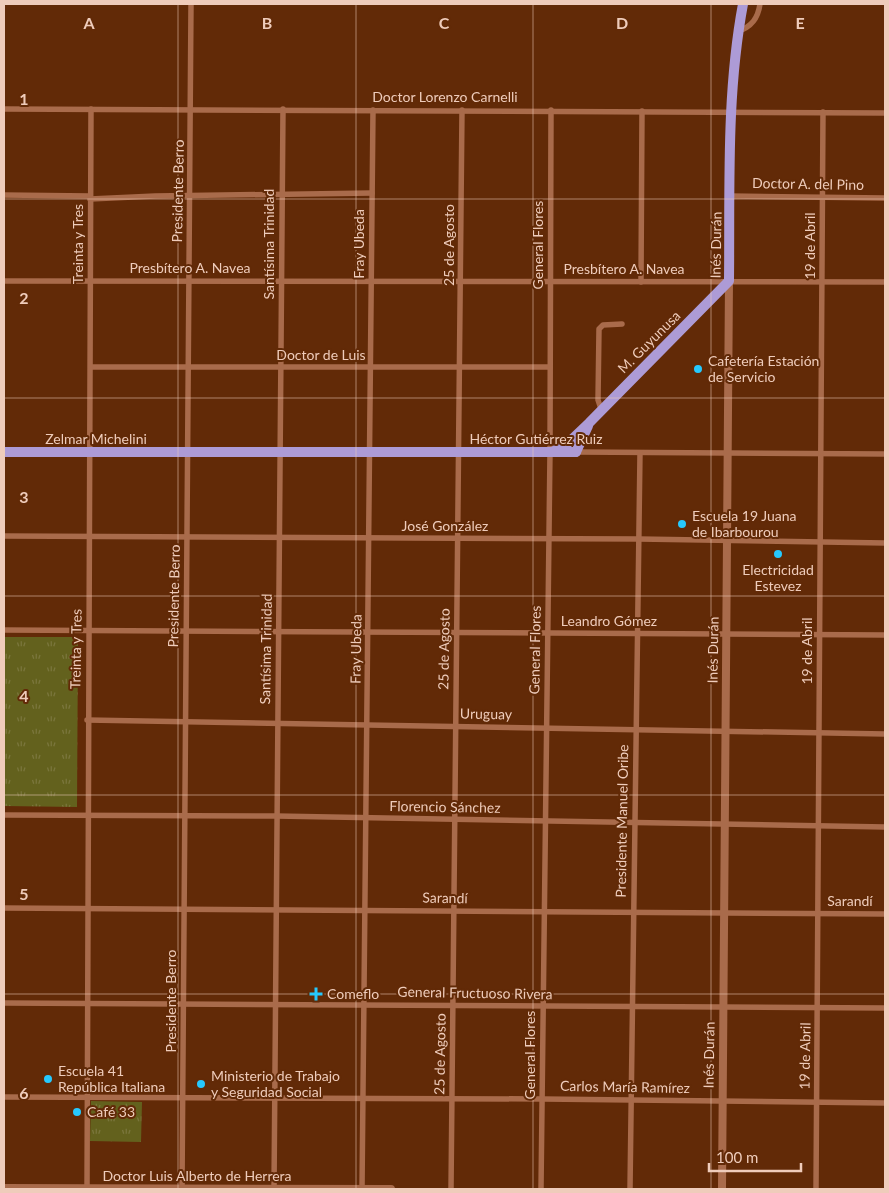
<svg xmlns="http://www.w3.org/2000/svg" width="889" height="1193" font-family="Lato,sans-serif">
	<defs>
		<pattern id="grass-tufts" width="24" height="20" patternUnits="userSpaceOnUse" patternTransform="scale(1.25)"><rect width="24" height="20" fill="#63611d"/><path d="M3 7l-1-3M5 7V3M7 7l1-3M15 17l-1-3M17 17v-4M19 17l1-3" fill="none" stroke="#7a763c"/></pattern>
	</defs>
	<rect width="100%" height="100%" fill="#622a07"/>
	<g fill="url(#grass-tufts)">
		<polygon points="4,637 78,637 77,807 4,806"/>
		<polygon points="91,1101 142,1102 141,1142 90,1141"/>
	</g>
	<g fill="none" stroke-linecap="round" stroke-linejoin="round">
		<g stroke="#a96b4b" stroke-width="5.5">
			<path d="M738,31C752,27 758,18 760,4"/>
			<polyline points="4,109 885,113"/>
			<polyline points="4,195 90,196"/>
			<polyline points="730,196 885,198"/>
			<polyline points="90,199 155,196 372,193"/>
			<polyline points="4,281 885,282"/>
			<polyline points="641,282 642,111"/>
			<polyline points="91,367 550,367"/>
			<polyline points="601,409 598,400 599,329 603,325 622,324"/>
			<polyline points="576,452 885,454"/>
			<polyline points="4,536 639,539 885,543"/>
			<polyline points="4,630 885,635"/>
			<polyline points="87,720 885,734"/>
			<polyline points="4,815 276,816 885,827"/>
			<polyline points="4,908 885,914"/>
			<polyline points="4,1003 885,1008"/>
			<polyline points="4,1097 543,1099 885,1103"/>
			<polyline points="87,1189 91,109"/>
			<polyline points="182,1189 191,4"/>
			<polyline points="274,1189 283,109"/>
			<polyline points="362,1189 373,110"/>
			<polyline points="451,1189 462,110"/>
			<polyline points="541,1189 550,452 551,110"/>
			<polyline points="630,1189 640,453"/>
			<polyline points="816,1189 823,112"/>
		</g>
		<g stroke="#a96b4b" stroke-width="8">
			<polyline points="4,1188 391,1189"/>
			<polyline points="722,1189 729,281"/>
		</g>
		<g stroke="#ad9bd6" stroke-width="10">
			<path d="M554,451L568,443L589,423L729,281C730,189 726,95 743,4"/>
			<polyline points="4,452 576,452"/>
			<polyline points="576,452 588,426"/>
		</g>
	</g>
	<path fill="none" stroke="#efccbb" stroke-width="1" stroke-opacity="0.55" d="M178,4V1189M356,4V1189M533,4V1189M711,4V1189M4,199H885M4,398H885M4,596H885M4,795H885M4,994H885"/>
	<g fill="#26c9fe" stroke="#622a07" stroke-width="2">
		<circle cx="698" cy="369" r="5"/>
		<circle cx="682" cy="524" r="5"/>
		<circle cx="778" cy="554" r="5"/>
		<path d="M313.5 986.5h5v5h5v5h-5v5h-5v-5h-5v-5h5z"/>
		<circle cx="48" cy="1079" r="5"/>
		<circle cx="201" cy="1084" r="5"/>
		<circle cx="77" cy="1112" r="5"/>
	</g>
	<g text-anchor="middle" stroke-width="4" stroke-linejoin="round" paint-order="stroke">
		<g font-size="14" fill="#efccbb" stroke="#622a07">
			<text x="445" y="102">Doctor Lorenzo Carnelli</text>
			<text transform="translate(808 184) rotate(1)" y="5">Doctor A. del Pino</text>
			<text transform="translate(178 191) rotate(-89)" y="5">Presidente Berro</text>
			<text transform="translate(78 244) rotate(-90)" y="5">Treinta y Tres</text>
			<text transform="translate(269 244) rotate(-90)" y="5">Santísima Trinidad</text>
			<text transform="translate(359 244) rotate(-90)" y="5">Fray Ubeda</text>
			<text transform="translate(449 245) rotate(-90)" y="5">25 de Agosto</text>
			<text transform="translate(538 245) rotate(-90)" y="5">General Flores</text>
			<text transform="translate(716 245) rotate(-89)" y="5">Inés Durán</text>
			<text transform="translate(810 246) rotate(-90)" y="5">19 de Abril</text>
			<text x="190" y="273">Presbítero A. Navea</text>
			<text x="624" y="274">Presbítero A. Navea</text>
			<text transform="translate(649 342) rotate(-45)" y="5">M. Guyunusa</text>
			<text x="321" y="360">Doctor de Luis</text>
			<text x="96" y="444">Zelmar Michelini</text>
			<text x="536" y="444">Héctor Gutiérrez Ruiz</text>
			<text x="445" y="531">José González</text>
			<text transform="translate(174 596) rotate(-89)" y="5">Presidente Berro</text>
			<text x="609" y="626">Leandro Gómez</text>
			<text transform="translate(76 649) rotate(-89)" y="5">Treinta y Tres</text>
			<text transform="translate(266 649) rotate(-89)" y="5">Santísima Trinidad</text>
			<text transform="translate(356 649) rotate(-89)" y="5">Fray Ubeda</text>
			<text transform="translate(444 649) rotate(-89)" y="5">25 de Agosto</text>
			<text transform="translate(535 650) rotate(-89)" y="5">General Flores</text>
			<text transform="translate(713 650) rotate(-89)" y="5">Inés Durán</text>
			<text transform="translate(807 651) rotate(-90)" y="5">19 de Abril</text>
			<text transform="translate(486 714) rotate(1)" y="5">Uruguay</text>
			<text transform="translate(445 807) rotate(1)" y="5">Florencio Sánchez</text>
			<text transform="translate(622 821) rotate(-89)" y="5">Presidente Manuel Oribe</text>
			<text transform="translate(445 898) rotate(1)" y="5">Sarandí</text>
			<text x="850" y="906">Sarandí</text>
			<text transform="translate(475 993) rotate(1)" y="5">General Fructuoso Rivera</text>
			<text transform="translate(171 1001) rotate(-90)" y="5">Presidente Berro</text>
			<text transform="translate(440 1054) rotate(-89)" y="5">25 de Agosto</text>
			<text transform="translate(530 1055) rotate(-90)" y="5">General Flores</text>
			<text transform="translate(709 1055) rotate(-89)" y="5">Inés Durán</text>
			<text transform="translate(805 1056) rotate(-89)" y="5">19 de Abril</text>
			<text transform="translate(625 1087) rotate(1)" y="5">Carlos María Ramírez</text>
			<text x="197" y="1181">Doctor Luis Alberto de Herrera</text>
		</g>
		<g font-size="14" fill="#efccbb" stroke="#622a07" text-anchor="start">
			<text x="708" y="366">Cafetería Estación<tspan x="708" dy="16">de Servicio</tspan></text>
			<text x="692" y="521">Escuela 19 Juana<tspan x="692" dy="16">de Ibarbourou</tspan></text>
			<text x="778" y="575" text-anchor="middle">Electricidad<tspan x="778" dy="16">Estevez</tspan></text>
			<text x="327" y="999">Comeflo</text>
			<text x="58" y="1076">Escuela 41<tspan x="58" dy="16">República Italiana</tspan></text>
			<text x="211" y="1081">Ministerio de Trabajo<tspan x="211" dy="16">y Seguridad Social</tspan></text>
			<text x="87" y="1117">Café 33</text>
		</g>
	</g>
	<g font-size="16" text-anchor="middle" font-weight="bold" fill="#efccbb" stroke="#622a07" stroke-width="4" stroke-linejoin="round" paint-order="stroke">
		<text x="89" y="29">A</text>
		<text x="267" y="29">B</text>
		<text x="444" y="29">C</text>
		<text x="622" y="29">D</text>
		<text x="800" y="29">E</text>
		<text x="24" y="105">1</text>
		<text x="24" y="304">2</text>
		<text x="24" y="503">3</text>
		<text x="24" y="702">4</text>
		<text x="24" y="900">5</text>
		<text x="24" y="1099">6</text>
	</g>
	<rect width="889" height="1193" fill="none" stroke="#efccbb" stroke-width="10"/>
	<path d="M709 1163v8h92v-8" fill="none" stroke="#efccbb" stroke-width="2.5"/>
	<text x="716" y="1163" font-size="15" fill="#efccbb" stroke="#622a07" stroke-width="4" paint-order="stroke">100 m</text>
</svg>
